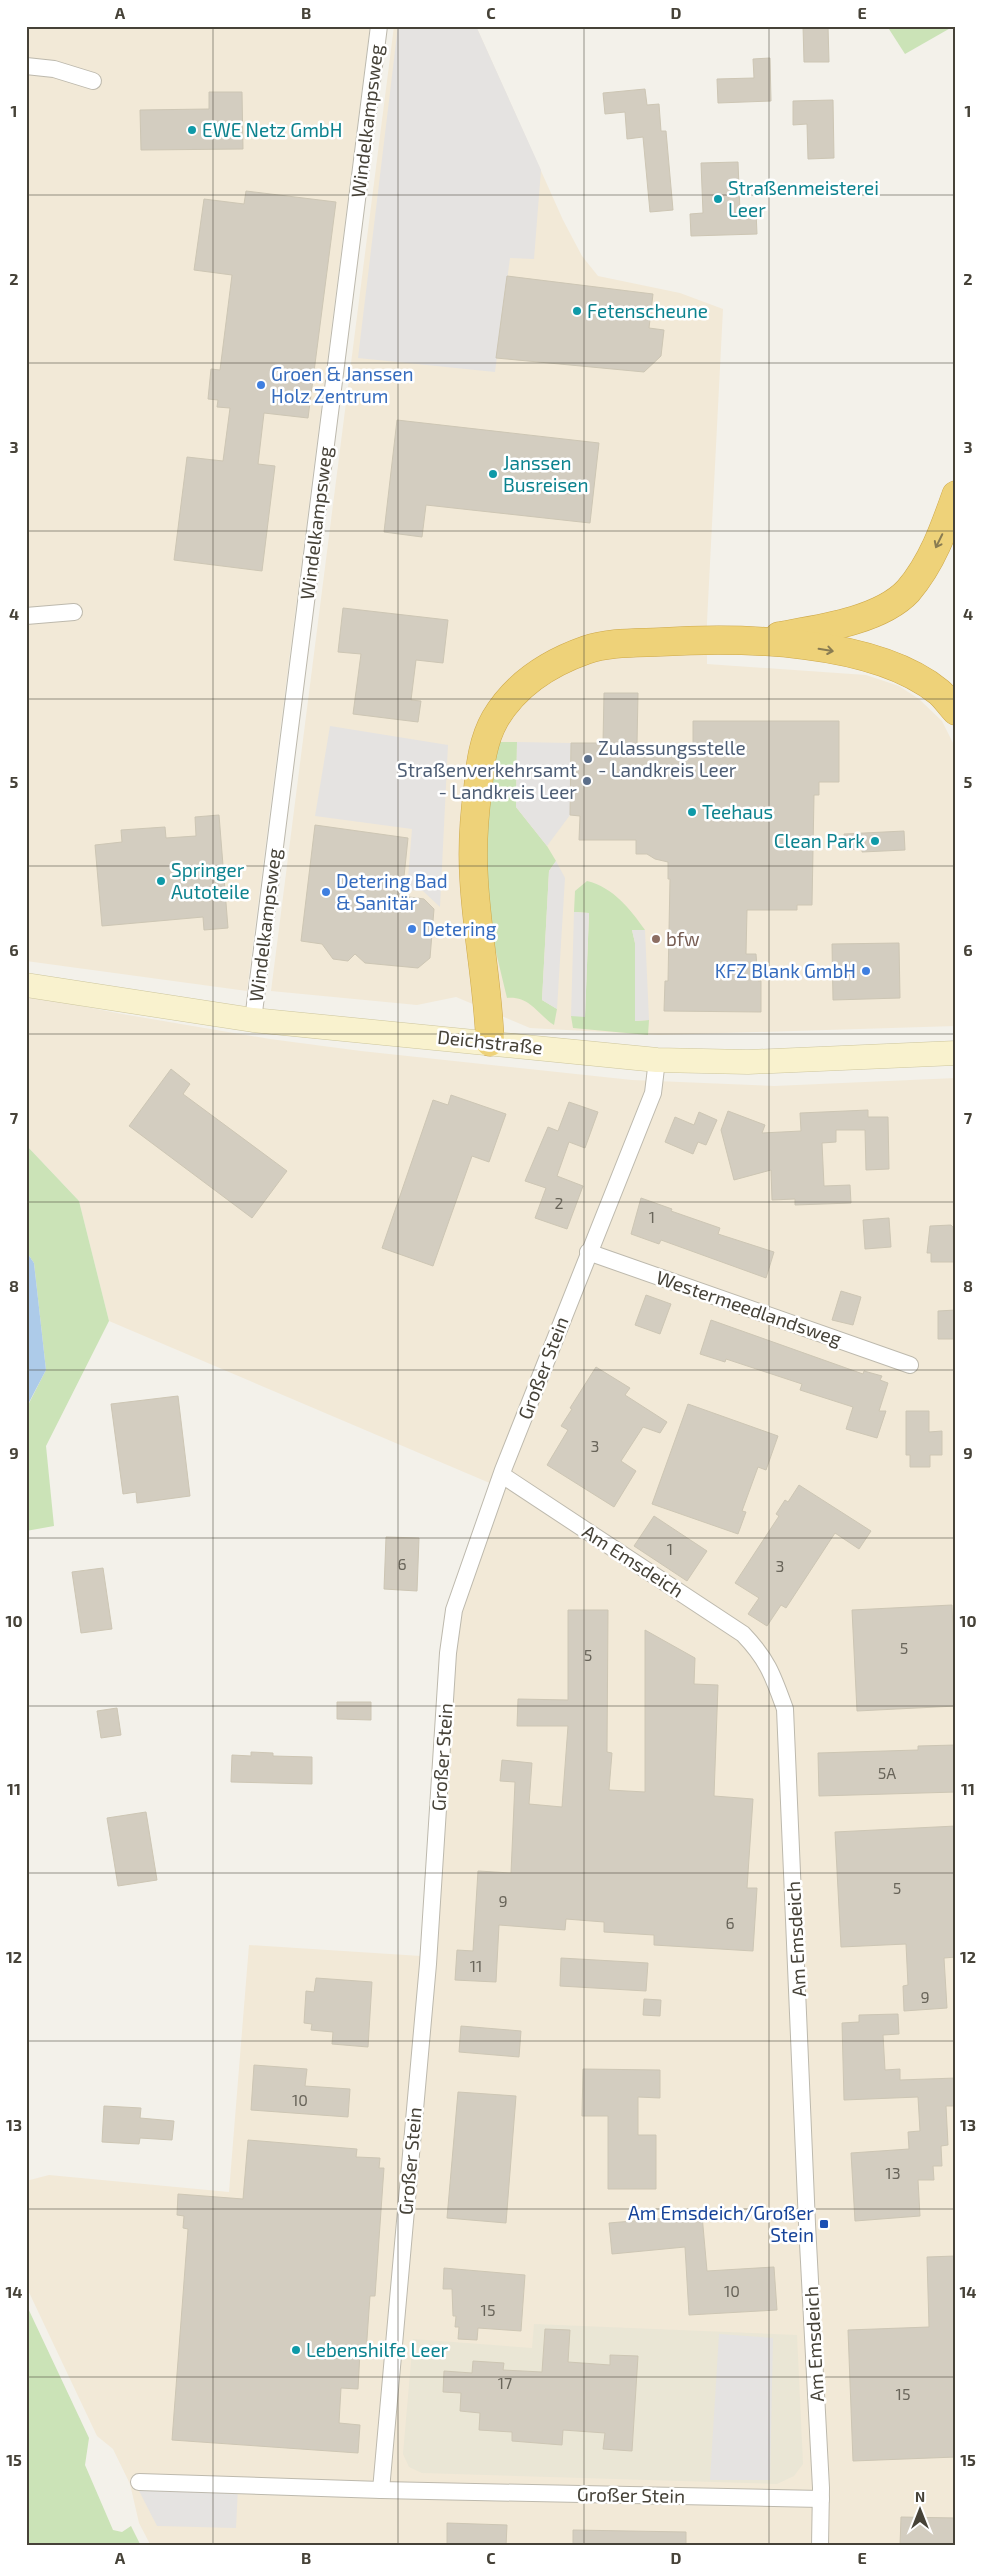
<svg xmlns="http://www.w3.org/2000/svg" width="982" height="2572" font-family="'Exo 2',sans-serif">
	<rect width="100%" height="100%" fill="#f3f1ea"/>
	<g fill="#f2e9d7">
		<polygon points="26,26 370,26 247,991 26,961"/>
		<polygon points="394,26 476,26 563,220 582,256 598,276 680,293 723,309 707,622 707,664 866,675 899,686 919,699 942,721 956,749 956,1026 659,1035 530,1028 456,997 417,1005 271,991"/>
		<polygon points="26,995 122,1014 270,1039 361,1051 632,1080 774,1086 956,1078 956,2546 151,2546 139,2523 130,2484 113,2449 97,2436 26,2286 26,2181 49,2175 229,2192 249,1945 421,1956 447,1608 492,1484 109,1321 79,1201 26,1145"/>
	</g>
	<polygon fill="#eae6d5" points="534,2324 797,2335 803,2464 794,2476 777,2484 422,2473 409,2467 403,2454 413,2339 532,2348"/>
	<g fill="#cbe3b7">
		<polygon points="887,26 954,26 905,54"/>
		<path d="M498,742H517L516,807L547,846L556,861L549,871L542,1000L557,1009L554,1025C537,1014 530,996 507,998L494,944L488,907L483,800Z"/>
		<path d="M587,881C613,887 631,910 645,930H632L635,943V1021L649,1020L648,1035L573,1028L571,1016H585L589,913L574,912L575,891Z"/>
		<polygon points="26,1145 79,1201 109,1321 46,1446 54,1526 26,1531 26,1409 46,1370 34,1263 26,1251"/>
		<polygon points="26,2304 89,2438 85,2465 113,2530 122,2532 131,2526 141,2546 26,2546"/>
	</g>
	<g fill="#e5e3e1">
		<polygon points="398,26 476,26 541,170 534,259 510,258 495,372 358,358"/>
		<polygon points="330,726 448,745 440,907 423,891 407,890 412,829 315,816"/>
		<polygon points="517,742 571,743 570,815 547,846 516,807"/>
		<polygon points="556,861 565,878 557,1009 542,1000 549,871"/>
		<polygon points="574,912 589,913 585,1017 571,1016"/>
		<polygon points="632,930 645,930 649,1020 635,1021 635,943"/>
		<polygon points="719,2334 773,2338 770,2480 710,2480"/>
		<polygon points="136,2485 238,2488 236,2528 157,2526"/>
	</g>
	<polygon fill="#adcbe9" points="26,1251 34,1263 46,1370 26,1408"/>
	<g fill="#d3cdc0" stroke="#cdc6b4">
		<polygon points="803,26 828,26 829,62 804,62"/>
		<polygon points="770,58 771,101 718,103 717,79 754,78 753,59"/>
		<polygon points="645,89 647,105 659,104 661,131 666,131 673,210 650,212 643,137 627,139 625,112 605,114 603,93"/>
		<polygon points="209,92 242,92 243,149 141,150 140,110 209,109"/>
		<polygon points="833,100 834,158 808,159 807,124 793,125 793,101"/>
		<polygon points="738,162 740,212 756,211 757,234 691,236 690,214 703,213 701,163"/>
		<polygon points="246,191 336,202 308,418 264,413 258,464 275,466 262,571 174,560 187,457 223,461 230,408 217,407 218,400 208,399 211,369 220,370 232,275 194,270 204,199 244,204"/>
		<polygon points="507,276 653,294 649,328 664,330 661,356 644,372 496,358"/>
		<polygon points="397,420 599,443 590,523 426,505 422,537 384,532"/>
		<polygon points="343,608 448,620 443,663 416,660 411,700 421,701 418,722 353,714 361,654 338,652"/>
		<polygon points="604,693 638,693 637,744 693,745 693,721 839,721 839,782 819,782 819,795 814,795 812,905 797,905 797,910 747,910 746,954 756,954 758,981 761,981 761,1012 664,1011 665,981 668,981 670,879 668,879 668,862 655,859 647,854 636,854 636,840 579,840 580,816 570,815 571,743 603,743"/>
		<polygon points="219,815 228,928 204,930 203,917 102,926 95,845 122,842 121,830 165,827 166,838 196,836 195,817"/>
		<polygon points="315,825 408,838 402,896 424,899 434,909 430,958 418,968 365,963 355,954 348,961 333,959 322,944 301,941"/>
		<polygon points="904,831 905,850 862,852 862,849 845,850 844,834"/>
		<polygon points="899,943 900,998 833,1000 832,944"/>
		<polygon points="171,1069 190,1084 183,1094 287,1171 252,1218 129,1126"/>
		<polygon points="451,1095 506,1114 489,1162 472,1156 433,1266 382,1248 433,1100 448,1105"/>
		<polygon points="569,1102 598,1112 585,1148 569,1142 557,1176 583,1186 567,1229 535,1218 546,1188 525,1181 548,1127 558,1131"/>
		<polygon points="868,1110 868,1117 888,1117 889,1169 866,1170 865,1130 836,1130 836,1142 822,1143 824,1186 850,1185 851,1203 795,1205 795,1199 772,1200 771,1170 734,1180 721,1130 728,1111 765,1125 762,1133 801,1131 800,1113"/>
		<polygon points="699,1112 717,1120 706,1145 698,1142 693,1154 665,1142 675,1117 694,1125"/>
		<polygon points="641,1198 672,1209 671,1211 720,1228 718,1234 774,1252 766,1278 661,1240 659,1244 631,1234"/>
		<polygon points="889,1218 891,1247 865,1249 863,1220"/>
		<polygon points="951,1225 953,1227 954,1262 931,1262 931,1253 927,1253 930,1226"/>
		<polygon points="841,1291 861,1297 853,1325 832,1320"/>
		<polygon points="646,1295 671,1304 660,1334 635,1325"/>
		<polygon points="956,1310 956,1339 938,1339 938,1311"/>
		<polygon points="711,1320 863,1374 864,1371 882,1376 880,1380 888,1383 879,1411 886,1411 877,1438 846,1429 853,1407 800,1390 802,1384 726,1359 725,1362 700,1354"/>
		<polygon points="596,1367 630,1388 625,1395 667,1422 660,1433 643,1427 621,1461 636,1471 614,1507 547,1465 568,1430 561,1426 572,1409 570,1408"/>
		<polygon points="178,1396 190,1496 137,1503 136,1492 123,1494 111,1404"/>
		<polygon points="688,1404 778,1436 766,1470 758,1467 742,1511 746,1512 738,1534 652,1504"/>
		<polygon points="906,1411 929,1411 929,1432 942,1431 942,1455 930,1455 930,1467 910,1467 910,1455 906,1455"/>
		<polygon points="799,1485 871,1531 859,1549 835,1533 786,1608 781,1605 767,1626 748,1614 759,1598 735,1583 779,1516 776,1514 785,1500 788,1502"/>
		<polygon points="654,1516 707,1551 687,1581 634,1546"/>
		<polygon points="386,1537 419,1538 417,1591 384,1589"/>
		<polygon points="103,1568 112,1629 81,1633 72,1572"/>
		<polygon points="952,1605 956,1706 857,1711 852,1610"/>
		<polygon points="568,1610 608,1610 607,1752 612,1753 609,1790 645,1792 645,1630 695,1658 694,1684 718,1685 714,1796 753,1799 747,1888 757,1888 753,1951 654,1945 654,1935 604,1932 604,1922 566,1919 565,1930 499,1925 496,1982 455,1980 457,1950 473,1951 478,1871 511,1873 515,1782 500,1781 502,1760 532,1763 529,1804 562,1807 568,1726 517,1726 518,1699 568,1700"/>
		<polygon points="337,1702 371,1702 371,1720 337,1719"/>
		<polygon points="117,1708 121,1735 101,1738 97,1711"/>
		<polygon points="956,1745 956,1792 819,1796 818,1753 918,1750 918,1746"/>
		<polygon points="251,1752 273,1753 273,1756 312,1757 312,1784 231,1782 232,1755 251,1756"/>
		<polygon points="146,1812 157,1880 118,1886 107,1818"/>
		<polygon points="956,1826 956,1957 944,1958 947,2008 904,2011 903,1986 908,1985 906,1944 841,1947 835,1832"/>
		<polygon points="561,1958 648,1963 646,1991 560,1986"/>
		<polygon points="316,1978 372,1982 368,2047 332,2044 333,2032 311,2030 312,2024 304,2023 306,1991 314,1992"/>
		<polygon points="644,1999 661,2000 660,2016 643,2015"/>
		<polygon points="898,2014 899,2034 883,2035 885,2070 900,2069 900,2080 956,2078 956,2106 946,2106 948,2145 941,2146 942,2166 933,2166 934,2180 918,2180 920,2216 855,2221 851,2153 909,2149 908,2132 920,2131 918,2097 844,2100 842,2023 859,2022 859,2015"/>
		<polygon points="461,2026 521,2031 519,2057 459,2052"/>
		<polygon points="254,2065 307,2069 305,2086 350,2089 348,2117 251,2110"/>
		<polygon points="583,2069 660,2070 660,2098 638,2097 638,2135 656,2135 656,2189 608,2189 608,2116 582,2116"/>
		<polygon points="458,2092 516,2096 506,2223 447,2218"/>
		<polygon points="104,2106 141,2108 140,2118 174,2121 172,2140 140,2138 139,2144 102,2142"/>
		<polygon points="248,2140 357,2149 356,2157 380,2158 379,2168 384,2168 375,2296 370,2296 366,2353 360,2352 358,2389 341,2388 339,2423 360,2425 358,2453 172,2440 188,2229 183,2228 184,2216 177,2215 178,2194 243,2199"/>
		<polygon points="702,2215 707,2271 774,2267 777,2310 689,2315 685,2247 612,2254 609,2223"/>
		<polygon points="956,2256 956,2457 853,2461 848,2330 929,2327 927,2257"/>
		<polygon points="444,2268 525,2275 521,2331 478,2328 477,2340 458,2339 459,2327 455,2327 456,2316 453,2316 452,2289 443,2289"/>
		<polygon points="545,2329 570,2330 568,2362 610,2365 610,2355 638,2356 632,2451 603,2449 605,2433 563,2430 562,2445 512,2441 512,2432 479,2430 480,2413 460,2411 461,2393 443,2392 444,2371 472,2373 473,2361 504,2363 503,2370 542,2372"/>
		<polygon points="901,2517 956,2518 956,2546 900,2546"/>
		<polygon points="447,2523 507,2525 506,2546 447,2546"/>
		<polygon points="573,2530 686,2532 686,2546 573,2546"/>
	</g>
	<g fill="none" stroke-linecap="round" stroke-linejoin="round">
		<g stroke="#bdb9ad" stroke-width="18">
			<g id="street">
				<polyline points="26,66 54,69 93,81"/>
				<polyline points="26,616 74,612"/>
				<polyline points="253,1020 379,26"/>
				<polyline points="657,1060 653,1093 503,1470 454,1610 448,1653 428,1964 381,2490 821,2499"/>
				<polyline points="588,1252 910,1365"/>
				<path d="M502,1475L743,1634C768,1660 773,1676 785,1709L807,2224L821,2488L820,2546"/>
				<polyline points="139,2482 381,2490"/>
			</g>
		</g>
		<g stroke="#cdc69e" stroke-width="25">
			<polyline id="secondary" points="26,985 253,1020 657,1060 748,1062 956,1053"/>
		</g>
		<g stroke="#cda84a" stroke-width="29">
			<g id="highway">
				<path d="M779,636C818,629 880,621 908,591C932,563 944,529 956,495"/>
				<path d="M490,1042C488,987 477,934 474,880C472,850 474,817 478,788C480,765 483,740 495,719C515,685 549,663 586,650C608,642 636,643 660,642C741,637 874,639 939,692C945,697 950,705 956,711"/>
			</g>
		</g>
		<use href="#street" stroke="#fff" stroke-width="16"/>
		<use href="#secondary" stroke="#f9f2ce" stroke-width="24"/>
		<use href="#highway" stroke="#eed279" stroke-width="28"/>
	</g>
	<defs><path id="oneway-shaft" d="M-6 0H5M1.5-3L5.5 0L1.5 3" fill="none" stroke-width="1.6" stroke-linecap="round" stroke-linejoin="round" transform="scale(1.25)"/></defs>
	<g stroke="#897c52">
		<use href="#oneway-shaft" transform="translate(939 541) rotate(116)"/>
		<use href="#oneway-shaft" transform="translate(826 650) rotate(9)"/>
	</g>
	<path fill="none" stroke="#464238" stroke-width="1" stroke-opacity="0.55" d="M213,26V2546M398,26V2546M584,26V2546M769,26V2546M26,195H956M26,363H956M26,531H956M26,699H956M26,866H956M26,1034H956M26,1202H956M26,1370H956M26,1538H956M26,1706H956M26,1873H956M26,2041H956M26,2209H956M26,2377H956"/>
	<g fill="#0f9aa8" stroke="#fff" stroke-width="2">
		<circle cx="192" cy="130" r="5"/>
		<circle cx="718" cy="199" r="5"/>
		<circle cx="577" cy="311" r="5"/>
		<circle cx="493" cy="474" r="5"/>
		<circle cx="692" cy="812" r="5"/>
		<circle cx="875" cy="841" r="5"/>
		<circle cx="161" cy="881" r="5"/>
		<circle cx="296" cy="2350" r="5"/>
	</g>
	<g fill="#3f7fe0" stroke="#fff" stroke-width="2">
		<circle cx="261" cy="385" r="5"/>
		<circle cx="326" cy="892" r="5"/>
		<circle cx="412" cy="929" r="5"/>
		<circle cx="866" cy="971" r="5"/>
	</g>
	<g fill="#5c6f8a" stroke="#fff" stroke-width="2">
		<circle cx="588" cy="759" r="5"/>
		<circle cx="587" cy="781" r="5"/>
	</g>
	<circle fill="#8d6e63" stroke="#fff" stroke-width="2" cx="656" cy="939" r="5"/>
	<rect fill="#1a4fb4" stroke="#fff" stroke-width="2" x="819" y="2219" width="10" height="10" rx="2.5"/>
	<g text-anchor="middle" stroke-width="5" stroke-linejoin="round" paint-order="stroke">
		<g font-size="16" fill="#69655a">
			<text x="559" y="1209">2</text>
			<text x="652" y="1223">1</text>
			<text x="595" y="1452">3</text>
			<text x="670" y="1555">1</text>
			<text x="402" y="1570">6</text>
			<text x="780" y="1572">3</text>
			<text x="904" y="1654">5</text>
			<text x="588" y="1661">5</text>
			<text x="887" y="1779">5A</text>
			<text x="897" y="1894">5</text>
			<text x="503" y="1907">9</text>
			<text x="730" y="1929">6</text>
			<text x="476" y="1972">11</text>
			<text x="925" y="2003">9</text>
			<text x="300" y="2106">10</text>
			<text x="893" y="2179">13</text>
			<text x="732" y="2297">10</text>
			<text x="488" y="2316">15</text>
			<text x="505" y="2389">17</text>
			<text x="903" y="2400">15</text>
		</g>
		<g font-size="19" fill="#464238" stroke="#fff">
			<text transform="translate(367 121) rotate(-83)" y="7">Windelkampsweg</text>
			<text transform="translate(316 523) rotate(-83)" y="7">Windelkampsweg</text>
			<text transform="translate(265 925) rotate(-83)" y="7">Windelkampsweg</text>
			<text transform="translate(490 1042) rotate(6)" y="7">Deichstraße</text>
			<text transform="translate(749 1308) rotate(19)" y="7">Westermeedlandsweg</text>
			<text transform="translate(543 1368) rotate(-69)" y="7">Großer Stein</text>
			<text transform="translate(633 1561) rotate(33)" y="7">Am Emsdeich</text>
			<text transform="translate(442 1757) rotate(-86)" y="7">Großer Stein</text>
			<text transform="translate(796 1939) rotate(-93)" y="7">Am Emsdeich</text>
			<text transform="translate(410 2161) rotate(-85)" y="7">Großer Stein</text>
			<text transform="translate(814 2344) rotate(-93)" y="7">Am Emsdeich</text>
			<text transform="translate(631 2495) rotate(1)" y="7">Großer Stein</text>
		</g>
		<g font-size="19" fill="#0d838f" stroke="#fff" text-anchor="start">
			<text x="202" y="137">EWE Netz GmbH</text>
			<text x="728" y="195">Straßenmeisterei<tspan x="728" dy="22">Leer</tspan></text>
			<text x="587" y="318">Fetenscheune</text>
			<text x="503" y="470">Janssen<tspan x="503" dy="22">Busreisen</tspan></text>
			<text x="702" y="819">Teehaus</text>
			<text x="865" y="848" text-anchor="end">Clean Park</text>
			<text x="171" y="877">Springer<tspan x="171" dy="22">Autoteile</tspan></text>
			<text x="306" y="2357">Lebenshilfe Leer</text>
		</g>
		<g font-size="19" fill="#366cbe" stroke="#fff" text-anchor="start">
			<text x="271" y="381">Groen &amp; Janssen<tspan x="271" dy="22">Holz Zentrum</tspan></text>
			<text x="336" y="888">Detering Bad<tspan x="336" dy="22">&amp; Sanitär</tspan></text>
			<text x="422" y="936">Detering</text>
			<text x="856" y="978" text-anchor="end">KFZ Blank GmbH</text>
		</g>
		<g font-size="19" fill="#4e5e75" stroke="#fff" text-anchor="start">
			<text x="598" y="755">Zulassungsstelle<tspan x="598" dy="22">- Landkreis Leer</tspan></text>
			<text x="577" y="777" text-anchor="end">Straßenverkehrsamt<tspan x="577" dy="22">- Landkreis Leer</tspan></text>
		</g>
		<g font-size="19" fill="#785e54" stroke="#fff" text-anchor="start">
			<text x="666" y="946">bfw</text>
		</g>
		<g font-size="19" fill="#164399" stroke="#fff" text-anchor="end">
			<text x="814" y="2220">Am Emsdeich/Großer<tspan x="814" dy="22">Stein</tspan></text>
		</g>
	</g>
	<rect width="982" height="2572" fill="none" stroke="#ffffff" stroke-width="55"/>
	<g transform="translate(920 2510)" stroke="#ffffff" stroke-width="4" paint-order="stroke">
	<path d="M0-4L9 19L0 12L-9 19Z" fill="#464238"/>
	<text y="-8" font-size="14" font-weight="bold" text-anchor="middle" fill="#464238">N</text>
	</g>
	<rect x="28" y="28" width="926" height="2516" fill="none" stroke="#464238" stroke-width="2"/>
	<g font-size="16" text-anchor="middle" font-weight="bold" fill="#464238">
		<text x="120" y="19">A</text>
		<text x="306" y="19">B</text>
		<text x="491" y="19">C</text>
		<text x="676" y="19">D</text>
		<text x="862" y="19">E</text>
		<text x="14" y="117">1</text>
		<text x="968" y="117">1</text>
		<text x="14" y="285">2</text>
		<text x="968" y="285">2</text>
		<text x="14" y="453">3</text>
		<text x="968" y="453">3</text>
		<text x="14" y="620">4</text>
		<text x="968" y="620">4</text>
		<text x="14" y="788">5</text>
		<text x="968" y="788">5</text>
		<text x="14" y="956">6</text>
		<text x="968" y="956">6</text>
		<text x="14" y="1124">7</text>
		<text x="968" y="1124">7</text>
		<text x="14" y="1292">8</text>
		<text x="968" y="1292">8</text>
		<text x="14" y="1459">9</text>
		<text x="968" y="1459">9</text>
		<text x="14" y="1627">10</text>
		<text x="968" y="1627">10</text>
		<text x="14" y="1795">11</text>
		<text x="968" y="1795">11</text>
		<text x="14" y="1963">12</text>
		<text x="968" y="1963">12</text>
		<text x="14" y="2131">13</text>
		<text x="968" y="2131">13</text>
		<text x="14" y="2298">14</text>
		<text x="968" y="2298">14</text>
		<text x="14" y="2466">15</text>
		<text x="968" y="2466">15</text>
		<text x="120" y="2564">A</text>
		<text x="306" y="2564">B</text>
		<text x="491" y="2564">C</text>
		<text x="676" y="2564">D</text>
		<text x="862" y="2564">E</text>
	</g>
</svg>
